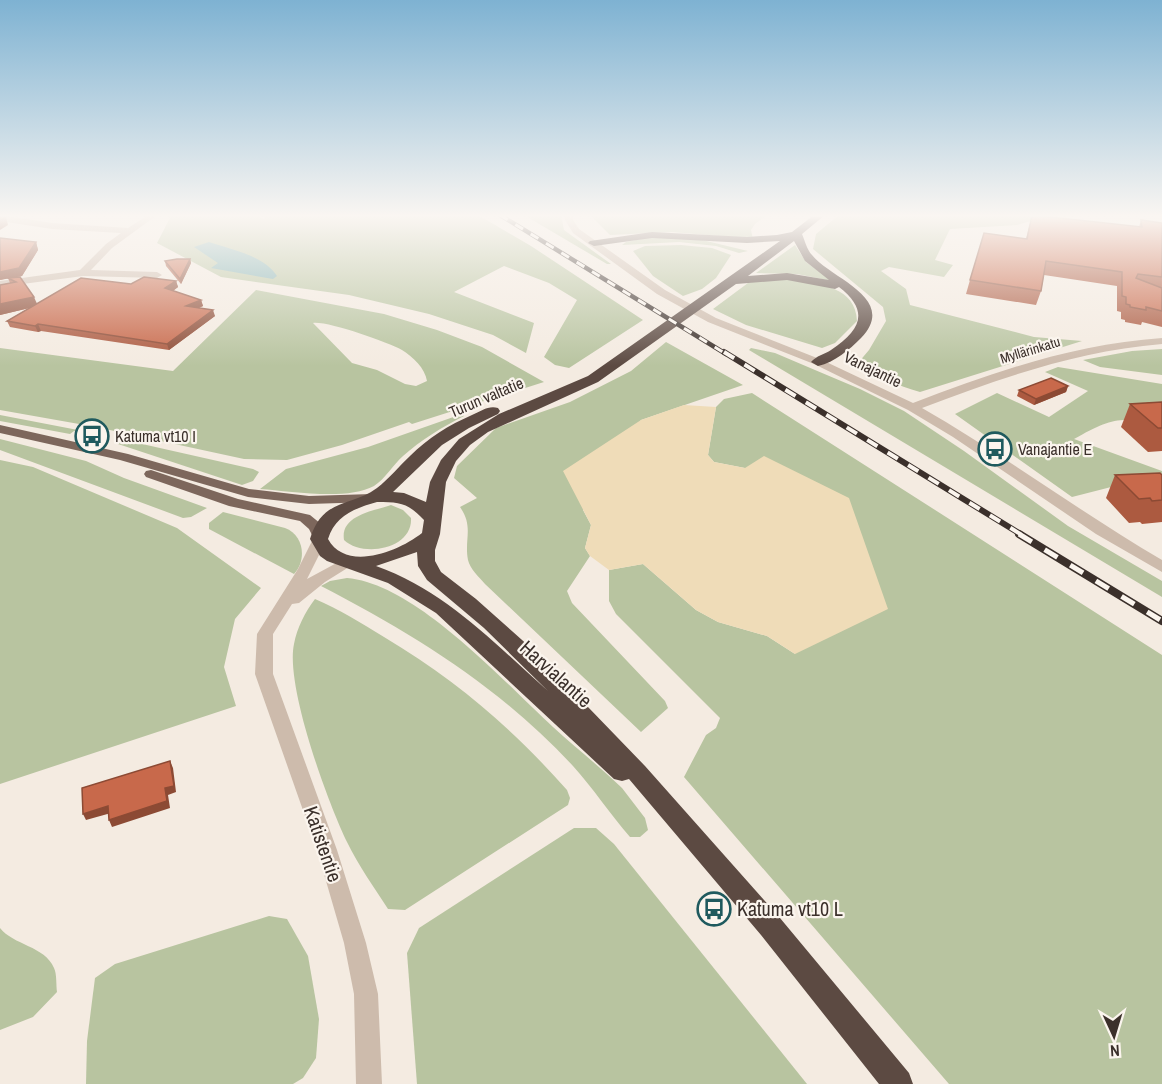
<svg xmlns="http://www.w3.org/2000/svg" width="1162" height="1084" font-family="'Archivo Narrow',sans-serif">
	<rect width="100%" height="100%" fill="#f4ebe1"/>
	<g fill="#b8c4a0" fill-rule="evenodd">
		<polygon points="168,215 257,215 266,220 262,215 478,215 531,246 643,320 569,368 555,365 544,357 577,300 549,283 504,266 454,292 534,323 526,353 493,335 429,314 349,295 221,277 157,243 170,218"/>
		<polygon points="524,215 561,215 564,230 611,264 607,264"/>
		<polygon points="590,215 767,215 755,224 751,230 753,239 672,232 610,235"/>
		<path d="M839,215H1051L1017,225L950,229L935,260L953,265L944,277L889,267L881,271L906,289L910,305L1034,337L1082,341L920,392C898,386 876,376 858,363L869,350L886,321L883,307L813,249L816,234Z"/>
		<polygon points="651,237 698,239 748,251 739,253 716,246 679,242 622,245 626,242"/>
		<polygon points="681,245 712,248 731,255 716,278 702,289 683,296 653,276 633,251 645,246"/>
		<polygon points="795,245 806,262 832,281 797,274 756,273"/>
		<path d="M793,279C820,284 856,287 857,321L835,343L822,348L746,325L713,309L748,283L762,280Z"/>
		<path d="M256,290L384,314L437,330L482,347L544,382L412,424L409,422L342,445L287,460L244,459L96,427L0,410V348L173,371ZM313,323C328,321 387,342 402,350C413,357 425,368 427,381L416,386L405,384L377,370L352,363Z"/>
		<path d="M666,342L743,385L641,420L583,510L591,525L585,548L590,556L567,591L572,603L665,701L668,708L641,732L485,584C479,577 470,569 468,560C464,539 474,527 460,507L477,498L454,478L457,466L496,428L570,402L631,371Z"/>
		<polygon points="751,348 775,353 815,370 860,389 904,411 964,451 1068,526 1162,581 1162,597 749,350"/>
		<polygon points="1162,349 1162,375 1100,367 1083,360 1132,351"/>
		<path d="M1058,367L1162,384V425C1120,416 1111,418 1074,439L1162,471V474L1072,497L955,414L997,393L1049,417L1088,391L1045,372Z"/>
		<polygon points="752,393 1162,655 1162,1084 949,1084 684,777 706,735 716,728 720,718 616,614 609,601 609,570 643,564 696,610 718,622 767,636 795,654 745,468 714,462 708,455 716,407 724,399"/>
		<path d="M462,414L464,416C442,427 421,440 403,456C393,465 385,479 374,486C347,501 290,491 260,489L286,469L368,447Z"/>
		<polygon points="0,415 109,436 106,438 74,431 70,434 0,421"/>
		<polygon points="0,439 86,461 124,478 207,508 191,517 183,518 0,450"/>
		<polygon points="120,439 253,469 259,472 253,481 242,485 115,443"/>
		<polygon points="0,460 33,467 177,528 261,588 235,619 224,667 236,706 0,784"/>
		<path d="M391,505L403,510L411,518C413,549 363,558 344,540C340,515 374,511 391,505Z"/>
		<path d="M223,512L285,528C304,535 307,560 294,574L209,529V523Z"/>
		<path d="M347,578C416,584 503,681 553,727C576,748 600,767 622,788L645,818L648,830L640,837H630C610,814 593,788 573,766C501,688 414,634 321,586L330,581Z"/>
		<path d="M315,599C339,609 361,623 384,637C457,681 510,726 567,790L570,798L568,805L405,910L388,909C374,887 358,865 347,842C328,803 285,686 294,644C297,628 305,612 315,599Z"/>
		<polygon points="574,828 596,828 614,844 807,1084 417,1084 407,953 419,928"/>
		<polygon points="269,916 287,919 308,956 319,1019 316,1058 303,1078 293,1084 86,1084 87,1041 95,978 115,964"/>
		<path d="M0,928C13,945 45,946 54,968C57,974 56,985 57,992L33,1017L0,1030Z"/>
	</g>
	<polygon fill="#efdcb8" points="684,405 716,407 708,455 714,462 745,468 764,456 849,498 888,609 795,654 767,636 718,622 696,610 643,564 609,570 590,556 585,548 591,525 563,471 641,420"/>
	<path fill="#7fb0b2" d="M209,242C230,249 265,256 277,276L273,279L211,268L218,263L194,247Z"/>
	<g fill="none" stroke-linecap="round" stroke-linejoin="round">
		<g fill="#cdbbac" fill-rule="evenodd">
			<polygon points="0,215 52,223 128,228 148,215 157,215 112,248 91,270 157,272 162,275 157,278 83,276 0,287 0,281 80,270 106,244 121,233 52,229 0,221"/>
			<path d="M565,215H573V220L579,229L665,290L716,318L822,360L913,403C994,372 1074,344 1162,338V344C1077,351 1001,378 922,408C1004,455 1080,512 1162,560V572L1096,534L953,437L908,410L814,364L708,322L657,294L573,233L565,220Z"/>
			<polygon points="319,536 326,541 307,579 344,559 354,559 357,562 325,582 299,603 292,604 273,634 273,674 337,850 366,943 378,994 382,1084 356,1084 354,994 344,943 317,850 255,674 257,634 298,569 312,541"/>
		</g>
		<g fill="#7d675c" fill-rule="evenodd">
			<polygon points="0,425 128,454 249,489 309,496 372,494 379,498 372,502 309,504 248,497 120,460 0,433"/>
			<polygon points="151,470 238,499 310,515 321,524 326,536 319,541 314,539 309,529 300,521 229,506 146,477 144,474 146,471"/>
		</g>
		<path fill="#5c4a42" fill-rule="evenodd" d="M814,215H825L802,234C805,241 807,250 812,255C831,279 899,298 861,338C849,350 835,362 818,366L811,362C816,356 825,354 831,350C861,330 870,311 839,287L835,289L787,280L736,284L598,382L488,432L470,445L456,461L446,482L440,534L435,550V561L441,572L476,599L531,648L645,766L780,918L909,1073L913,1084H879L761,935L629,779L622,781L614,779L436,613L388,583L327,561L320,556L310,539C323,497 350,508 377,488C389,479 399,466 410,456C428,438 449,425 472,415C481,411 489,405 498,408L500,411L498,414L469,428L442,445L393,492L404,493L426,502L430,482L441,460L459,439L499,414L588,376L780,241L747,243L652,238L594,246L588,243L590,241L652,232L747,237L777,235L792,232ZM794,241L805,261L829,280L787,273L748,276ZM377,502C400,502 408,503 424,520L422,533C398,552 346,572 328,539C335,516 355,508 377,502ZM417,552L418,566L427,580L484,628L548,691C494,643 446,591 376,566Z"/>
		<g stroke="#3b302b" stroke-width="4.5">
			<polyline id="rail-far2" points="500,215 726,354"/>
		</g>
		<g stroke="#3b302b" stroke-width="6">
			<polyline id="rail-far1" points="724,352 1022,535"/>
		</g>
		<g stroke="#3b302b" stroke-width="8">
			<polyline id="rail" points="1019,534 1162,621"/>
		</g>
		<use href="#rail-far2" stroke="#fbf5ee" stroke-width="3" stroke-dasharray="9" stroke-linecap="butt"/>
		<use href="#rail-far1" stroke="#fbf5ee" stroke-width="4" stroke-dasharray="12" stroke-linecap="butt"/>
		<use href="#rail" stroke="#fbf5ee" stroke-width="5" stroke-dasharray="15" stroke-linecap="butt"/>
	</g>
	<g fill="#ac5a40">
		<polygon points="1032,215 1139,227 1141,220 1162,223 1162,327 1142,322 1141,325 1125,322 1125,320 1121,319 1121,312 1117,311 1117,286 1044,275 1041,291 1036,305 966,294 970,280 1026,239"/>
		<polygon points="36,242 38,250 22,276 13,278 37,304 131,284 176,281 178,287 173,291 201,300 203,306 199,308 215,316 169,350 41,331 38,332 10,327 7,321 29,308 0,315 0,285 10,283 8,278 0,280"/>
		<polygon points="190,259 191,263 181,284 166,266 165,261"/>
		<polygon points="1068,386 1066,392 1034,405 1017,396 1019,390"/>
		<polygon points="1162,402 1162,451 1148,452 1121,427 1130,404"/>
		<polygon points="1115,475 1162,475 1162,522 1142,524 1140,522 1129,523 1106,498"/>
	</g>
	<g fill="#8c4a34">
		<polygon points="6,217 8,225 0,230 0,221"/>
		<polygon points="36,242 38,250 22,276 0,280 0,272"/>
		<polygon points="190,259 191,263 181,284 180,279"/>
		<polygon points="176,281 178,287 167,295 165,288"/>
		<polygon points="34,297 38,306 0,315 0,304"/>
		<polygon points="201,300 203,306 188,312 186,306"/>
		<polygon points="213,310 215,316 169,350 167,344"/>
		<polygon points="38,324 41,331 38,332 35,326"/>
		<polygon points="1068,386 1066,392 1034,405 1036,399"/>
		<polygon points="170,761 173,768 176,792 168,795 170,808 112,827 109,820 165,788"/>
		<polygon points="108,806 111,813 86,820 83,814"/>
	</g>
	<g fill="#c8694b" stroke="#8c4a34" stroke-width="1.5">
		<polygon points="1032,215 1142,227 1141,220 1162,223 1162,277 1138,274 1136,278 1162,288 1162,311 1146,307 1146,310 1130,307 1130,305 1126,304 1126,297 1122,296 1122,272 1046,261 1041,291 970,280 984,233 1027,239"/>
		<polygon points="0,216 6,217 0,221"/>
		<polygon points="0,238 36,242 19,268 0,272"/>
		<polygon points="177,259 190,259 180,279 165,261"/>
		<polygon points="20,277 34,297 0,304 0,285 16,282 8,278"/>
		<polygon points="144,277 176,281 165,288 201,300 186,306 213,310 167,344 38,324 35,326 7,321 81,278 131,284"/>
		<polygon points="1051,378 1068,386 1036,399 1019,390"/>
		<polygon points="1162,402 1162,428 1158,428 1130,404"/>
		<polygon points="1160,473 1162,475 1162,500 1152,501 1150,498 1139,499 1115,475"/>
		<polygon points="170,761 174,786 165,788 167,801 109,820 108,806 83,814 82,788"/>
	</g>
	<linearGradient id="sky" x2="0" y2="1"><stop stop-color="#7eb2d2"/><stop offset="0.59" stop-color="#faf6f2"/><stop offset="1" stop-color="#faf6f2" stop-opacity="0"/></linearGradient>
	<rect width="1162" height="366" fill="url(#sky)"/>
	<defs>
		<g id="bus-ring" transform="scale(1.725)"><circle r="9.5" fill="#fbf5ee" stroke="#1f5a5e" stroke-width="1.5"/><path d="M-5-6H5V4H4V6H2V4H-2V6H-4V4H-5ZM-3.5-4V0h7V-4ZM-3.5 1.2v1.5H-2V1.2ZM2 1.2v1.5H3.5V1.2Z" fill="#1f5a5e"/></g>
	</defs>
	<g fill-rule="evenodd">
		<use href="#bus-ring" x="92" y="436"/>
		<use href="#bus-ring" x="995" y="449"/>
		<use href="#bus-ring" x="714" y="909"/>
	</g>
	<g text-anchor="middle" stroke-width="4.5" stroke-linejoin="round" paint-order="stroke">
		<g font-size="14" fill="#3b302b" stroke="#fbf5ee">
			<text transform="translate(1030 350) rotate(-17)" y="5">Myllärinkatu</text>
		</g>
		<g font-size="16" fill="#3b302b" stroke="#fbf5ee">
			<text transform="translate(873 369) rotate(26)" y="6">Vanajantie</text>
			<text transform="translate(486 397) rotate(-23)" y="6">Turun valtatie</text>
		</g>
		<g font-size="16" fill="#3b302b" stroke="#fbf5ee" text-anchor="start">
			<text x="115" y="442">Katuma vt10 I</text>
			<text x="1018" y="455">Vanajantie E</text>
		</g>
		<g font-size="20" fill="#3b302b" stroke="#fbf5ee">
			<text transform="translate(556 674) rotate(42)" y="7">Harvialantie</text>
			<text transform="translate(323 844) rotate(71)" y="7">Katistentie</text>
		</g>
		<g font-size="20" fill="#3b302b" stroke="#fbf5ee" text-anchor="start">
			<text x="737" y="916">Katuma vt10 L</text>
		</g>
	</g>
	<g transform="translate(1114 1036) rotate(176)" stroke="#fbf5ee" stroke-width="4.5" paint-order="stroke">
	<path d="M0-4.5L10 22L0 15L-10 22Z" fill="#3b302b"/>
	<text y="-9" font-size="16" font-weight="bold" text-anchor="middle" fill="#3b302b">N</text>
	</g>
</svg>
